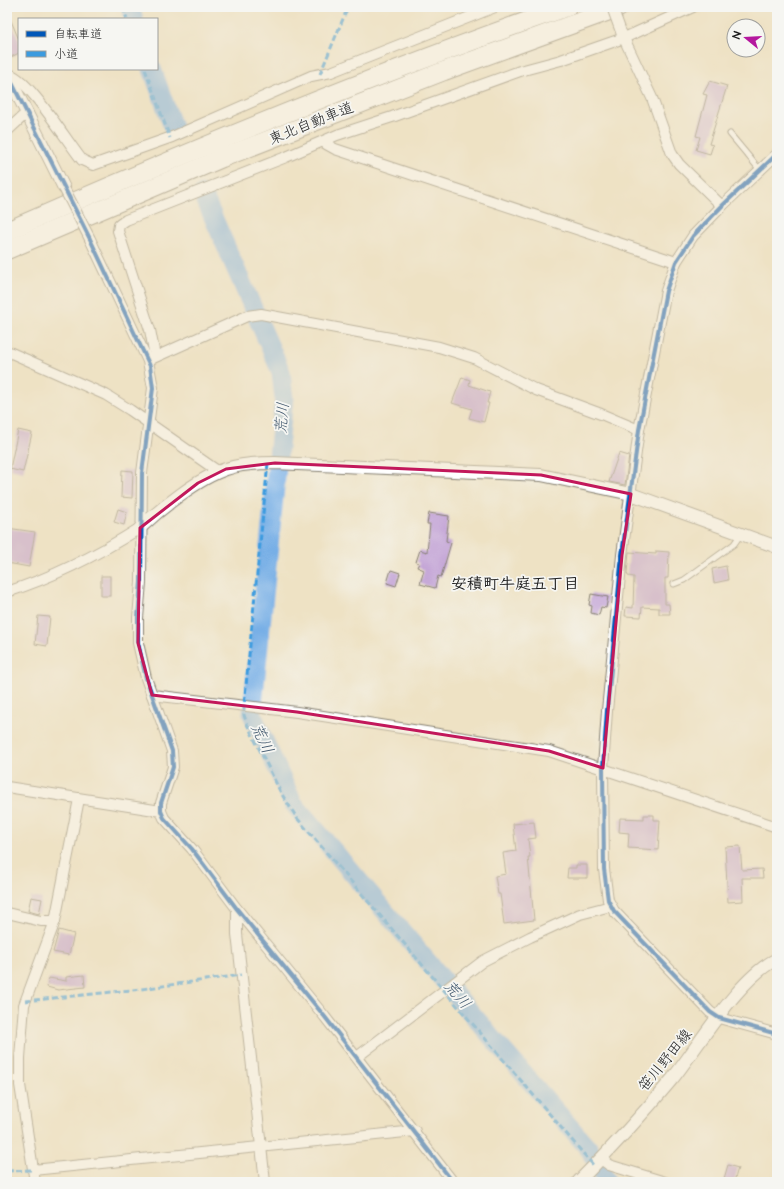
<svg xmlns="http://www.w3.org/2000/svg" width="784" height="1189" font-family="'Architects Daughter','Klee One',sans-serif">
	<rect width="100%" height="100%" fill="#f6f6f2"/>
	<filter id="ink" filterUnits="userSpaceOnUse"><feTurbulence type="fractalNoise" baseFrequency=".025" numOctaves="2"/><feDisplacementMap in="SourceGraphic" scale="8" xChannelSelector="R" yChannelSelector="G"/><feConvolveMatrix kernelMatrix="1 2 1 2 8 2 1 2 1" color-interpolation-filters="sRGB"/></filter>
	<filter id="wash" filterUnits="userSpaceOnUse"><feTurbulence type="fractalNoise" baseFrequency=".012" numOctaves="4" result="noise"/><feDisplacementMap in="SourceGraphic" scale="16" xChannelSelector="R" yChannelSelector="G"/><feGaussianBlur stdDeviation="0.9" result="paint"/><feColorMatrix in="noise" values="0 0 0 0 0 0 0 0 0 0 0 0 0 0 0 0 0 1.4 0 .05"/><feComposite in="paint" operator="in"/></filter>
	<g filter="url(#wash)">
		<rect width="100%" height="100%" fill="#eee2c4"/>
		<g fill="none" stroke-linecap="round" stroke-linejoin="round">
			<g stroke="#77afe6" stroke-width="19">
				<polyline points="130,7 134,19"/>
				<polyline points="152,69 174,130"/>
				<polyline points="203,194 281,372 284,398 252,714 293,803 501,1048 590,1150 607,1182"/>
			</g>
		</g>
		<g id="blocks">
			<g fill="#bc98d2">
				<polygon points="7,11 19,40 19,53 11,57 7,49"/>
				<polygon points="710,81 727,86 709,144 713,145 710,154 696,150 700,137 696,136 707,95 703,94"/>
				<polygon points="462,377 470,380 469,385 490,392 487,403 489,403 484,422 469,418 472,409 452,403"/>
				<polygon points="18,430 32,433 23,472 10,469"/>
				<polygon points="619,453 629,456 625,485 609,482"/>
				<polygon points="122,470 133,471 132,498 121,497"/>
				<polygon points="118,509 127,512 124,525 114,522"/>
				<polygon points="429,513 449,516 446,541 451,543 441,577 438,576 435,588 420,584 424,570 417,567 419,563 416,562 420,550 427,552 430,524 427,524"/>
				<polygon points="7,528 35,532 29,567 7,563"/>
				<polygon points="656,551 669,552 668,578 665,578 665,604 669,604 670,614 659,614 659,608 642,607 641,617 625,616 626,607 633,608 634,577 628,576 627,573 629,552 656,554"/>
				<polygon points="726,566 728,580 714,583 712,569"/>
				<polygon points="391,570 400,573 396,586 387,583"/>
				<rect x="101" y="576" width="9" height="20"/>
				<polygon points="591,594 608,597 606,608 601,607 599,615 591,613 592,606 589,605"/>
				<polygon points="38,616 50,617 47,646 35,644"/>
				<polygon points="644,815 654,815 654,820 660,820 658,850 628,848 629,833 619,832 620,818 644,819"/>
				<polygon points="534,822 536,838 528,839 530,857 528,857 534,920 504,924 500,894 498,894 495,876 506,874 503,853 516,851 513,824"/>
				<polygon points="740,846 742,870 762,869 763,878 742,878 743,901 728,902 725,847"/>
				<polygon points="576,865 587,865 587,878 567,878 568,868 576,868"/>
				<polygon points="31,897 42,899 39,914 28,911"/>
				<polygon points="59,930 74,934 69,955 53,952"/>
				<polygon points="84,975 85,987 58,990 47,987 49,978 66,981 66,977"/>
				<polygon points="728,1165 738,1168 734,1182 723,1182"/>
			</g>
		</g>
	</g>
	<g filter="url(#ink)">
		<use href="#blocks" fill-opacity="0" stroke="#857f70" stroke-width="1"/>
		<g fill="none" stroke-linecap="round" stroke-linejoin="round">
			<g stroke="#857f70" stroke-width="7">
				<g id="service">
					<polyline points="730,134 760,170"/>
					<polyline points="674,584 684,580 734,544 741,534"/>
				</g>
			</g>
			<g stroke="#857f70" stroke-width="12">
				<g id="minor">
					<polyline points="621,32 652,98 672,154 679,164 722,206"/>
					<path d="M8,74C27,76 68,143 82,160L93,165L172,137L311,76L331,72L495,7"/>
					<polyline points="7,131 22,117 28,114"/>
					<polyline points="325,141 326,144 335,149 676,262"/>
					<polyline points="777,154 722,206 693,236 676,262 666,291 639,430 622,555 607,711 603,768 604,869 608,900 614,911 710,1012 719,1018 777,1034"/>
					<polyline points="90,239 148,361 153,388 142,473 141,582 138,618 138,643 146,678 172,751 173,767 161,803 161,811 164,818 192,849 237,909 325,1017 453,1182"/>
					<polyline points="7,351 106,395 130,410 219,472"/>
					<polyline points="155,356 150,330 118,231 119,225 126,220 286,157 337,135 392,117 520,71 561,60 624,38 693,7"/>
					<polyline points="151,359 247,316 261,314 439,347 474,358 536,390 601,414 639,430"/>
					<path d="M7,592C54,577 99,554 140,528"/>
					<polyline points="152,695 297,712 549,751 777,827"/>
					<polyline points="7,787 161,811"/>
					<polyline points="237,909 237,934 265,1182"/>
					<polyline points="7,913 41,921 55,921"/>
					<polyline points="357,1057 483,961 530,937 580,914 611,906"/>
					<polyline points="601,1159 609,1165 665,1182"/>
					<polyline points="33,1170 415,1131"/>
					<polyline points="35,1182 20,1085 20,1058 24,1005 55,921 79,799"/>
				</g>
			</g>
			<g stroke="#857f70" stroke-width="14">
				<g id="tertiary">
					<polyline points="7,73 64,188"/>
					<path d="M140,528C161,508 199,478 226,469C242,464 259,463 275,463L541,475L631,494L777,547"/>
					<path d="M578,1182C611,1149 643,1114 673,1078C700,1044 739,977 777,959"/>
				</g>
			</g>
			<g stroke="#857f70" stroke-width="20">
				<g id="motorway">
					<path d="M7,231C191,150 377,73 567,7"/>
					<polyline points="7,250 222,158 444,71 620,7"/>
				</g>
			</g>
			<use href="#service" stroke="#fff" stroke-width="5"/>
			<use href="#minor" stroke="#fff" stroke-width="10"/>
			<use href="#tertiary" stroke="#fff" stroke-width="12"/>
			<use href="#motorway" stroke="#fff" stroke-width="18"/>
			<g stroke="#857f70" stroke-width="12" stroke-linecap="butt">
				<g id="minor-bridge">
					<polyline points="612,7 620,29"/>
					<polyline points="64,188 90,239"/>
				</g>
			</g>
			<use href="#minor-bridge" stroke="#fff" stroke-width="10"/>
			<g stroke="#3c9bdf" stroke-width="3" stroke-dasharray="6 3" stroke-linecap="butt">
				<polyline points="123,7 127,19"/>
				<polyline points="145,69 170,138"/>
				<polyline points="320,74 348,7"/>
				<polyline points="268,463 244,706 244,715 247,724 281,793 297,818 594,1166"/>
				<polyline points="25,1001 141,989 241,975"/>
				<polyline points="7,1171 33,1170"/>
			</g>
			<g stroke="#f6f6f2" stroke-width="6">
				<g id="cycleway">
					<polyline points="7,73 90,239 150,366 153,388 142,473 141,582 138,618 138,643 146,678 172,751 173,767 161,803 161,811 164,818 192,849 237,909 325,1017 453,1182"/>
					<polyline points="777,154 722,206 693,236 676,262 666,291 639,430 622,555 607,711 603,768 604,869 608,900 614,911 710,1012 719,1018 777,1034"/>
				</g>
			</g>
			<use href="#cycleway" stroke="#0057b8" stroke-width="4"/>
		</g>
	</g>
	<path d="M0 0H784V1189H0ZM275,463L541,475L631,494L622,555L603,768L549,751L297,712L152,695L138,643L140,528L198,483L226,469Z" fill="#eee2c4" fill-opacity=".55" fill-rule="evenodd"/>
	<path fill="none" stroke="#c2185b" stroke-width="3" stroke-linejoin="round" d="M275,463L541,475L631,494L622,555L603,768L549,751L297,712L152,695L138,643L140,528L198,483L226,469Z"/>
	<g text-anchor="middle" stroke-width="3.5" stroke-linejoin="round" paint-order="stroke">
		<g font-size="15" fill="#1c1c1c" stroke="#f6f6f2">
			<text transform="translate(311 123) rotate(-22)" y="5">東北自動車道</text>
			<text transform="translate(665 1060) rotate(-51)" y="5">笹川野田線</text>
		</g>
		<g font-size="16" font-style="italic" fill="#40576d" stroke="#f6f6f2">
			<text transform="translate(281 418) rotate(-85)" y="6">荒川</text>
			<text transform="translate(263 738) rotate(65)" y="6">荒川</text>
			<text transform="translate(458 994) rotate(49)" y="6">荒川</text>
		</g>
		<g font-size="16" font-weight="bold" fill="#1c1c1c" stroke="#f6f6f2">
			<text x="515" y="589">安積町牛庭五丁目</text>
		</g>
	</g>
	<rect width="784" height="1189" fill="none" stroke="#f6f6f2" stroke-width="24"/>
	<rect x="18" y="18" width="140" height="52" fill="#f6f6f2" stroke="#9f9f9c"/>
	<rect x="26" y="31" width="20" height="6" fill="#0057b8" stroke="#9f9f9c"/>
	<text x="54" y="38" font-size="12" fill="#1c1c1c">自転車道</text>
	<rect x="26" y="51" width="20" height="6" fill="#3c9bdf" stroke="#9f9f9c"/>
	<text x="54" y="58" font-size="12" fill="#1c1c1c">小道</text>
	<g transform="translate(746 38) rotate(288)"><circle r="19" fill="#f6f6f2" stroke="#9f9f9c"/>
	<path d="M0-3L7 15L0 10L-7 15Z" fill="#b5179e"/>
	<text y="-6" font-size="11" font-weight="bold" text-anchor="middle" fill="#1c1c1c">N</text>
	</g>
</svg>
